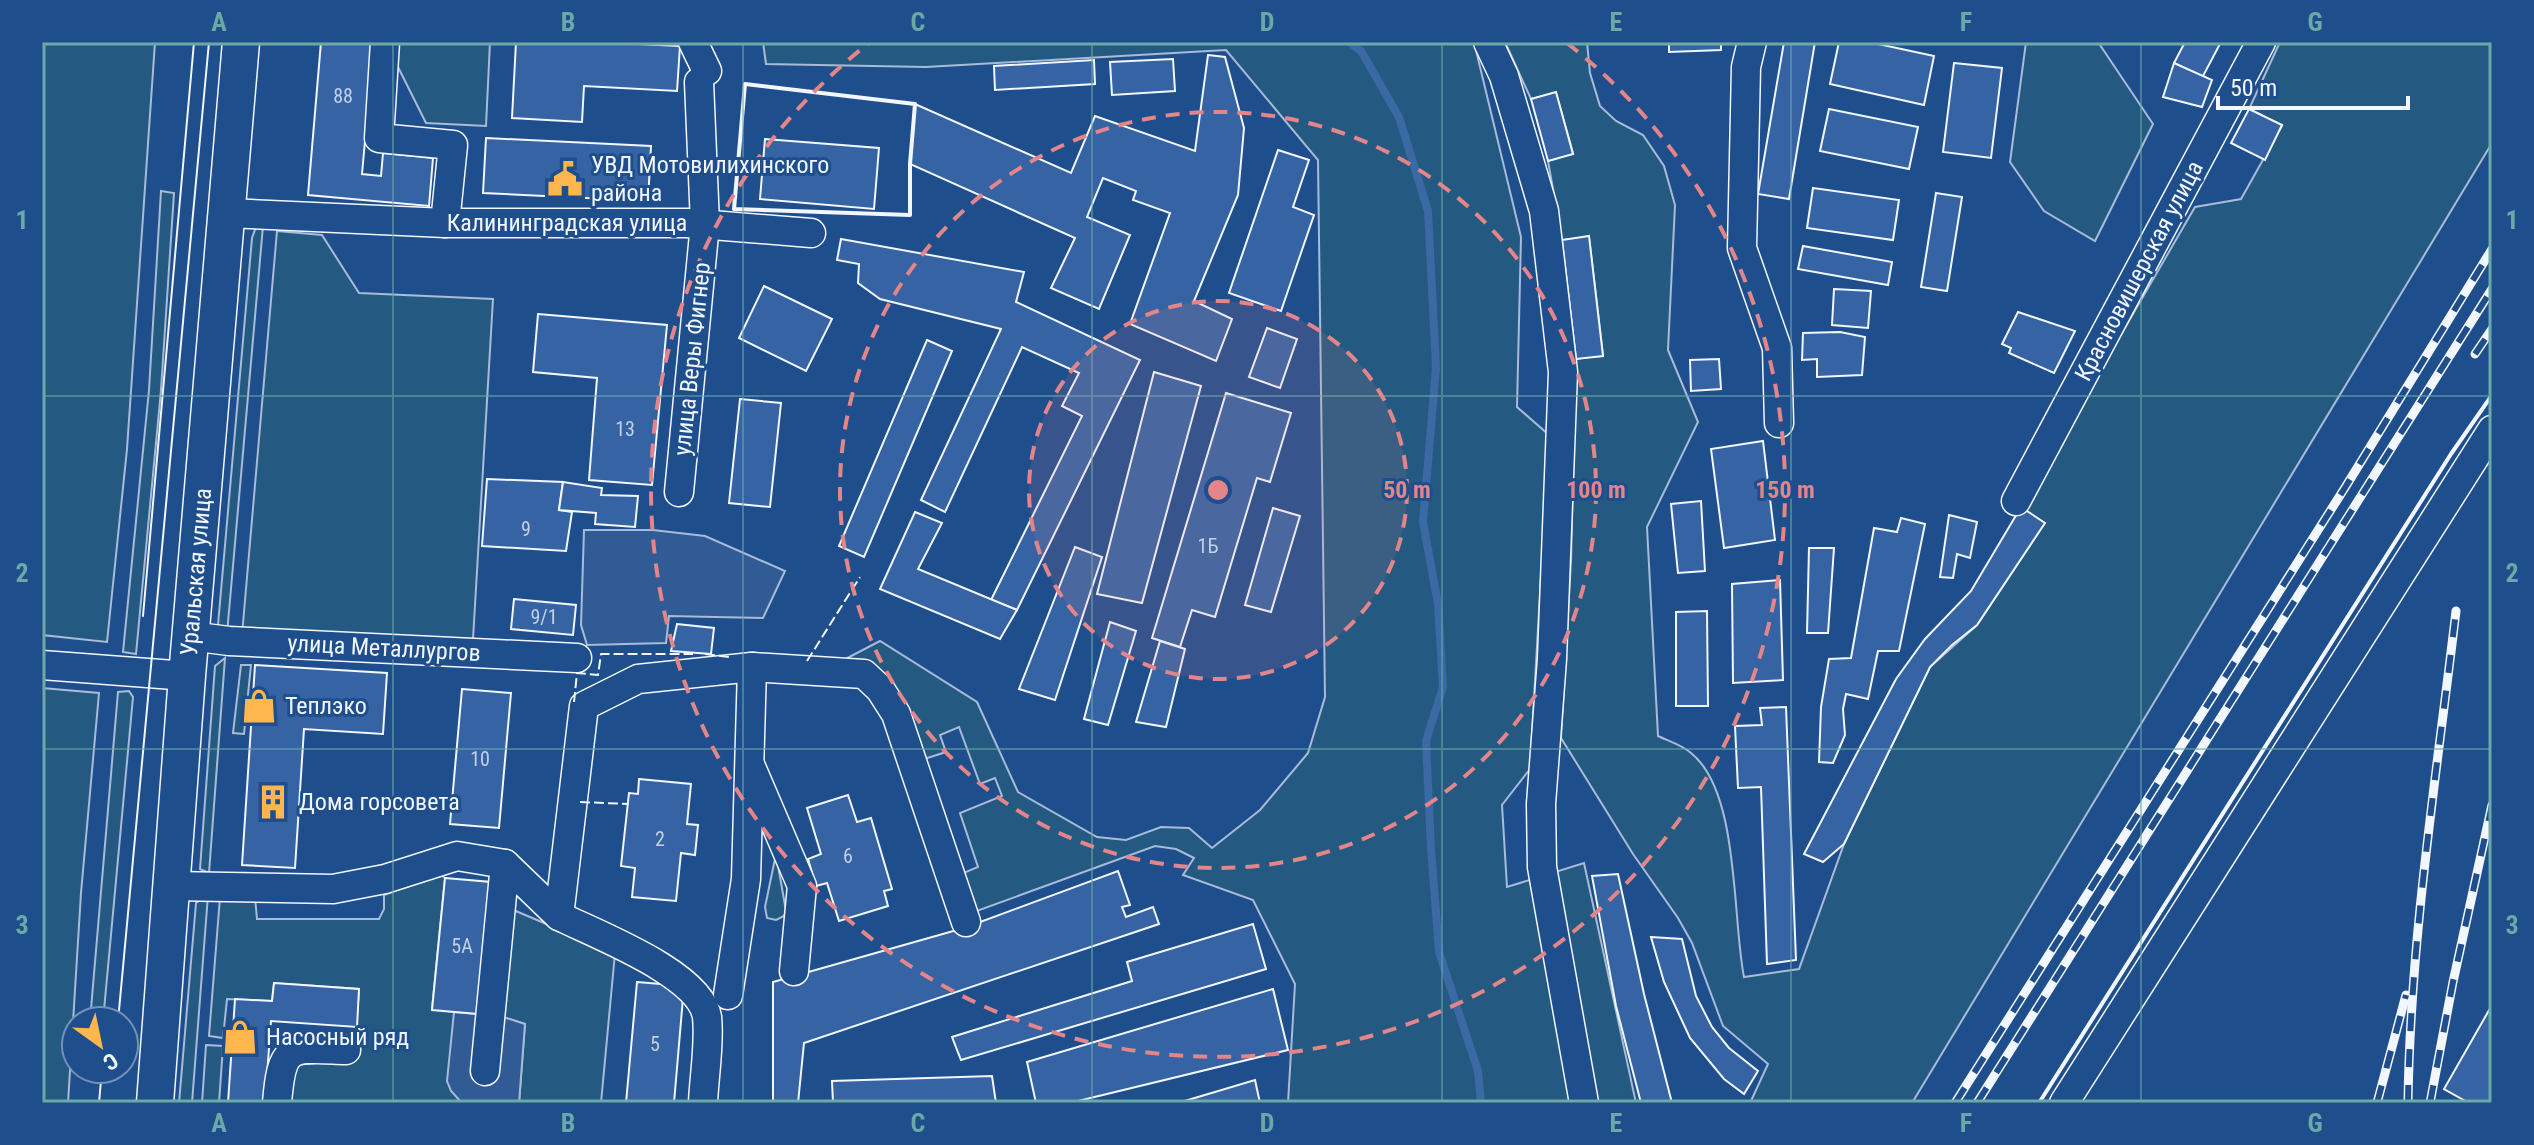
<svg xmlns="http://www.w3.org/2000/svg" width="2534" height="1145" font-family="'Roboto Condensed',sans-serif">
	<rect width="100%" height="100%" fill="#1f4e8c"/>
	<g fill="#245a82" stroke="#a8bbd7" stroke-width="2">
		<polygon points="42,42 155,42 127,449 107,642 42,635"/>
		<polygon points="398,42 490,42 486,126 426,123 396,63"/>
		<polygon points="763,42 1474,42 1521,237 1517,407 1549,435 1530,769 1502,805 1507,887 1584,863 1636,1103 1288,1103 1295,984 1253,900 1183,875 1194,858 1176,849 1155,846 974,912 961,874 978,867 960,813 1002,796 995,778 980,784 959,727 940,735 946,752 918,761 899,705 828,668 880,641 977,702 1018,792 1097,837 1126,840 1161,827 1189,828 1212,848 1260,810 1308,753 1325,697 1318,160 1226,50 926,67 766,64"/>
		<path d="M1505,42H1587L1590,73L1600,106L1616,121L1643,135L1664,166L1675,205L1668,350L1698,422L1647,527L1658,736C1668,741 1682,745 1691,753C1740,792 1732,918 1744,977L1799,969L1844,844L1930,667L1977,625L2044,524L2021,507L2195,207L2241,199L2282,126L2249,109L2280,42H2492V143L1912,1103H1750L1768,1064L1723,1026L1692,943L1678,918L1633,854L1561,738L1571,561L1576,359L1603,355L1589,237L1562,240L1548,161L1573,153L1556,93L1531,99Z"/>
		<polygon points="2026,42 2098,42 2153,124 2095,241 2044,211 2010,162"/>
		<polygon points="161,191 174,193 161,390 136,654 123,652 149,390"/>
		<polygon points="263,226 227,634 219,630 218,625 252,238 256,227"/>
		<polygon points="277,231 322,235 359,293 493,299 473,639 242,635"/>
		<polygon points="225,658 209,873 200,869 215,666"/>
		<polygon points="241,665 251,665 244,734 233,733"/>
		<polygon points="42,688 99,693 81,893 68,1103 42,1103"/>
		<polygon points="129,691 133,697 103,1021 90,1021 118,692"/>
		<polygon points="776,854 786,911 784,916 776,920 767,918 765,907"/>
		<polygon points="439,874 445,878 432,1009 454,1012 460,1101 462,1103 286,1103 288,1078 302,1059 354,1060 359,989 274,983 272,1001 227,999 223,1038 209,1036 220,897 255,897 257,919 379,919 384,909 384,895"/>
		<polygon points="208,895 192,1103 179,1103 196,903"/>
		<polygon points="511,909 615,953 601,1103 519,1103 525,1024 500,1016"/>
		<polygon points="206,1045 223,1046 219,1103 202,1103"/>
	</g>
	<g fill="#305b95" stroke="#a8bbd7" stroke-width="2">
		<polygon points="584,530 653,530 705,536 785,571 763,618 669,616 666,643 587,645 581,625"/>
		<polygon points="454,1012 500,1016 525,1024 519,1103 462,1103 451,1091 447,1081"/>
	</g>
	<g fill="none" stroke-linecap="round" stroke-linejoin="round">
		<polyline stroke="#3b69a3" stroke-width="8" points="1349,42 1361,51 1399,117 1428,211 1436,367 1423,522 1438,604 1443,687 1426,741 1431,848 1439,952 1478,1071 1481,1103"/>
	</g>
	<g fill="#3563a3" stroke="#f2f6ff" stroke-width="2">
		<polygon points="321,42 374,42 362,174 381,176 383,153 433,158 429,206 308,195"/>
		<polygon points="516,42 597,42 680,46 677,91 584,86 582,122 512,118"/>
		<polygon points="1669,42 1721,42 1721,50 1669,52"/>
		<polygon points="1784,42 1815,42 1789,199 1758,194"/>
		<polygon points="1839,42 1869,42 1934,56 1924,105 1830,84"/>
		<polygon points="2185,42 2221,42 2202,78 2174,63"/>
		<polygon points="1208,55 1225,57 1244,128 1238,195 1194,301 1232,319 1216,361 1130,324 1170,213 1133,200 1136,191 1103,178 1087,217 1130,235 1099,309 1051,288 1075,238 910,164 915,104 1071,173 1095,116 1195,151"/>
		<polygon points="1173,59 1175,91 1112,95 1110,62"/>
		<polygon points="1094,60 1095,84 995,90 994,66"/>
		<polygon points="1954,63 2002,68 1991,158 1943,152"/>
		<polygon points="2174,63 2212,80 2202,107 2163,97"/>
		<polygon points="1556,92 1573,154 1548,161 1531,99"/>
		<polygon points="1829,109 1918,127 1909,169 1820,151"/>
		<polygon points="2249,109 2282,125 2265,160 2231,143"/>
		<polygon points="486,138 651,146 648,201 483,193"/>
		<polygon points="765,139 879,148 874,209 760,199"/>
		<polygon points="1278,150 1309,160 1293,207 1314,215 1281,311 1229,293"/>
		<polygon points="1813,188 1899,200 1893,240 1807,228"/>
		<polygon points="1936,193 1962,197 1947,291 1921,287"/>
		<polygon points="1589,236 1603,356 1576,359 1562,240"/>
		<polygon points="841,239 1024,272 1016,302 1140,360 1017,610 991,600 1082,416 1062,406 1079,373 1022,347 945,512 921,500 1001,329 880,299 858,283 859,264 837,260"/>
		<polygon points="1803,246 1892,262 1888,285 1798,269"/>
		<polygon points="764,286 832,319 806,371 739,338"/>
		<polygon points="1834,289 1871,291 1868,328 1832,325"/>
		<polygon points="2018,312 2075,331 2054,373 2009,353 2011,348 2002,344"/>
		<polygon points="538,314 667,325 652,485 589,480 597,378 533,372"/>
		<polygon points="1267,328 1297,339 1280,388 1249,377"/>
		<polygon points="1840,332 1865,337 1862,375 1817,377 1817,359 1802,360 1803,333"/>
		<polygon points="927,340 952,351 864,557 839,546"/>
		<polygon points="1719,359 1721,389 1691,391 1690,360"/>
		<polygon points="1154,372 1201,386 1142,603 1097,594"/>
		<polygon points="1226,393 1291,413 1270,482 1257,478 1215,617 1192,610 1180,647 1152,638"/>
		<polygon points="740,399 781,403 770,507 729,503"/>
		<polygon points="1763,441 1775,540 1724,548 1711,449"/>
		<polygon points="487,479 563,482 559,510 572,512 566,551 482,546"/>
		<polygon points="563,482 602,488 601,495 638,496 635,527 595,524 596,513 559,510"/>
		<polygon points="1701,501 1705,571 1678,573 1671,504"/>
		<polygon points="2021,507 2045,523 1977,625 1952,645 1930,667 1844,844 1823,862 1804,854 1896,679 1925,639 1971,591"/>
		<polygon points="1273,508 1300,516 1271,612 1245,605"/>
		<polygon points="915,512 942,523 918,569 1017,610 1000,639 880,589"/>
		<polygon points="1949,515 1977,522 1970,558 1957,554 1953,578 1940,577"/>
		<polygon points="1901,518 1925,524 1899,651 1878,651 1868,699 1846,694 1843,709 1845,735 1833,763 1819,762 1821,707 1829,659 1851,658 1874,528 1897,532"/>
		<polygon points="1075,547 1102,557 1055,700 1019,689"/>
		<polygon points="1809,548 1834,548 1828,633 1807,633"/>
		<polygon points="1780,580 1783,680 1733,683 1732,584"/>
		<polygon points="514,599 576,605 573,635 511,629"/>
		<polygon points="1707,611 1708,706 1676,706 1676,612"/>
		<polygon points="1110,622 1136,631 1108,725 1084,719"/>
		<polygon points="677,624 714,628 711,654 671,651"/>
		<polygon points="1160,641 1185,649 1166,727 1136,722"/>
		<polygon points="255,665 387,673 383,734 304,729 295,868 242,865"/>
		<polygon points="462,689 511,693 499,828 450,824"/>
		<polygon points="1786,707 1796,960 1767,964 1761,787 1738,788 1735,726 1762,725 1760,708"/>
		<polygon points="639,779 691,784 687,824 698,825 695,855 681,853 676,901 632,897 635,868 621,866 629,793 638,794"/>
		<polygon points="848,795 857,822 871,818 892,889 884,891 888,906 839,921 827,883 816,886 808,859 821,854 807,808"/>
		<polygon points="1118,871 1130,905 1122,907 1126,917 1153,907 1159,924 804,1043 798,1103 773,1103 773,982 964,928"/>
		<polygon points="1618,874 1644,994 1672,1103 1641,1103 1616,1006 1592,876"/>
		<polygon points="445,878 491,882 478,1014 432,1010"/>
		<polygon points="1253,924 1266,969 961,1060 952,1037 1132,981 1127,962"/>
		<polygon points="1651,937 1682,939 1696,996 1712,1027 1729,1048 1758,1071 1744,1094 1724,1079 1690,1038 1664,982"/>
		<polygon points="637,982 684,986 674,1103 626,1103"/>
		<polygon points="274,983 359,989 357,1027 271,1021 265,1103 228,1103 235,999 272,1001"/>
		<polygon points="1273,989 1288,1050 1070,1103 1036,1103 1027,1062"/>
		<polygon points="2492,1005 2492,1103 2469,1103 2444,1089"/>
		<polygon points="992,1076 996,1103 833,1103 832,1081"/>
		<polygon points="1255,1080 1260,1103 1178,1103"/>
	</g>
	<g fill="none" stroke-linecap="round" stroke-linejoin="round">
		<g stroke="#f2f6ff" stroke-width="31">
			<g id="minor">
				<polyline points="385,42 379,138 453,145 445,223"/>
				<polyline points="693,42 707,71"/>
				<polyline points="1488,42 1504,76 1544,211 1563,372 1552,659 1541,804 1542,867 1584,1103"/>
				<polyline points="1752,42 1746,67 1742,248 1777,348 1779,423"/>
				<polyline points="227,213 445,223 687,223 811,233"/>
				<polyline points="679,492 705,224 699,82"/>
				<polyline points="2016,501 2261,42"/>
				<polyline points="190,636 229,641 577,658"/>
				<polyline points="42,665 187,676"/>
				<polyline points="751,767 802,886 794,971"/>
				<polyline points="171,886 333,889 385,879 457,856 505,864 559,916"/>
				<polyline points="728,995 746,879 752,667"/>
				<polyline points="485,1071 505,864"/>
				<path d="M277,1103C282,1042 290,1048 346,1050"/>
				<path d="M703,1103C704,1077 710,1043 707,1017C701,974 595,934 559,916L584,706L638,679L752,667L864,674L880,689L896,714L966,922"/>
				<polyline points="2064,1103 2492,430"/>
			</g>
		</g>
		<g stroke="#f2f6ff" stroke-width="39">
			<polyline id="major" points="155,1103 187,676 241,42"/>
		</g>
		<use href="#minor" stroke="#1f4e8c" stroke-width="28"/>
		<use href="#major" stroke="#1f4e8c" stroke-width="36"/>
		<g stroke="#f2f6ff" stroke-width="2">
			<polyline points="143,616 194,42"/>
			<polyline points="118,1021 209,42"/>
			<polyline points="99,1103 102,1069"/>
		</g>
		<g stroke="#f2f6ff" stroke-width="9">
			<g id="rail">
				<polyline points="2475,354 2492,329"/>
				<polyline points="1955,1103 2346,486 2492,249"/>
				<polyline points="1977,1103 2492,289"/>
				<polyline points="2377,1103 2406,995"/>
				<path d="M2408,1103C2410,941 2437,772 2456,611"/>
				<polyline points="2430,1103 2453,982 2492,805"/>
			</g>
		</g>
		<use href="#rail" stroke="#1f4e8c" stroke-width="6" stroke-dasharray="18" stroke-linecap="butt"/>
		<g stroke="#f2f6ff" stroke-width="2" stroke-dasharray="10 4" stroke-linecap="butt">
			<polyline points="705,654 729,657"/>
			<polyline points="807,661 860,577"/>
			<polyline points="574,702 577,673 598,675 601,654 693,654"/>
			<polyline points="580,802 628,804"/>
		</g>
		<g stroke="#f2f6ff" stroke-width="4">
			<polygon points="745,84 915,104 910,164 910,215 734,209"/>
			<polyline points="2039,1103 2451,454 2492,395"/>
		</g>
	</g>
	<path fill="none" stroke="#6aa9a8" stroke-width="2" stroke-opacity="0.55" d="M393,42V1103M743,42V1103M1092,42V1103M1442,42V1103M1791,42V1103M2141,42V1103M42,396H2492M42,749H2492"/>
	<circle cx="1218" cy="490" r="189" fill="#e38589" fill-opacity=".12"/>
	<g fill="none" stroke="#e38589" stroke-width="4" stroke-dasharray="14 10">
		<circle cx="1218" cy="490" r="189"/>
		<circle cx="1218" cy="490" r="378"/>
		<path d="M1567 43A567 567 0 1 1 869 43"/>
	</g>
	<defs>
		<g id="civic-bare" transform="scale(2.76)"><path d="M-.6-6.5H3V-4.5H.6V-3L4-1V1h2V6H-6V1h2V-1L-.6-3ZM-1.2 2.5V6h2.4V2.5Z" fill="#ffb74d" stroke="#1f4e8c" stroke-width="2.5" paint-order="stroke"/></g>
		<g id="shop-bare" transform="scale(2.76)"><path d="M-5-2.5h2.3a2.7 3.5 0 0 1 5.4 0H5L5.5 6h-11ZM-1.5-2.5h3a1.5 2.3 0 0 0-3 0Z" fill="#ffb74d" stroke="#1f4e8c" stroke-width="2.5" paint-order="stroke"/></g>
		<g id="building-bare" transform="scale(2.76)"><path d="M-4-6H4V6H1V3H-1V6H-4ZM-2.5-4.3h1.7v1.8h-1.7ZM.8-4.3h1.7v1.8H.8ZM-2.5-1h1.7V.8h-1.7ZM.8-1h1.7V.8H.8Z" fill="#ffb74d" stroke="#1f4e8c" stroke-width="2.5" paint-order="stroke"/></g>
	</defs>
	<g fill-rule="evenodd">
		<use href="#civic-bare" x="565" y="179"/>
		<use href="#shop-bare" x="259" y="706"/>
		<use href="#building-bare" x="273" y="802"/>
		<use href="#shop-bare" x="240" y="1037"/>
	</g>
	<g text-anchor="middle" stroke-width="6" stroke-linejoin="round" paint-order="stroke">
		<g font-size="20" fill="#c3d1e8">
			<text x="343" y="103">88</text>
			<text x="625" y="436">13</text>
			<text x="526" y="536">9</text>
			<text x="1208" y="553">1Б</text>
			<text x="544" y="624">9/1</text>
			<text x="480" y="766">10</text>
			<text x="660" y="846">2</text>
			<text x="848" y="863">6</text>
			<text x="462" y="953">5А</text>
			<text x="655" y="1051">5</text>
		</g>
		<g font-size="24" fill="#f2f6ff" stroke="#1f4e8c" text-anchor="start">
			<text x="591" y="173">УВД Мотовилихинского<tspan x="591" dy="28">района</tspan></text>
			<text x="285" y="714">Теплэко</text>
			<text x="299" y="810">Дома горсовета</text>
			<text x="266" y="1045">Насосный ряд</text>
		</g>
		<g font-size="24" fill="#f2f6ff" stroke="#1f4e8c">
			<text x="567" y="231">Калининградская улица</text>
			<text transform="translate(2139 271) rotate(-62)" y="8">Красновишерская улица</text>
			<text transform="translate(692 359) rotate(-84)" y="8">улица Веры Фигнер</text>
			<text transform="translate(196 572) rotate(-85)" y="8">Уральская улица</text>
			<text transform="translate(384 648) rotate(3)" y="8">улица Металлургов</text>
		</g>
	</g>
	<circle cx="1218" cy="490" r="12" fill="#e38589" stroke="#1f4e8c" stroke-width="4"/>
	<g font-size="24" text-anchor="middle" font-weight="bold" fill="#e38589" stroke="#1f4e8c" stroke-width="6" stroke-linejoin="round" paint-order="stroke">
		<text x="1407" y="498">50 m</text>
		<text x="1596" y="498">100 m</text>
		<text x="1785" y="498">150 m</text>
	</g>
	<rect width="2534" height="1145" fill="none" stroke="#1f4e8c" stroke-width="88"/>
	<g transform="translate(100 1045) rotate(147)"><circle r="38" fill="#1f4e8c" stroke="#7391ba" stroke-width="2"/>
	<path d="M0-6L14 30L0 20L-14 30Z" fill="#ffb74d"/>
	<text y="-12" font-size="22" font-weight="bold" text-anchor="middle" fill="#f2f6ff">С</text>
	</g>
	<path d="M2218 96v12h190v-12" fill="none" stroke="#f2f6ff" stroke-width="4"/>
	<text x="2230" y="96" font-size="24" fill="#f2f6ff" stroke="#1f4e8c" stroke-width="6" paint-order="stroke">50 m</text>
	<rect x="44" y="44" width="2446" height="1057" fill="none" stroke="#6aa9a8" stroke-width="3"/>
	<g font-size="26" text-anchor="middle" font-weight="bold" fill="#6aa9a8">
		<text x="219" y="31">A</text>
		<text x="568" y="31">B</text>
		<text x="918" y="31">C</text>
		<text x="1267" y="31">D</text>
		<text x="1616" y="31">E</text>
		<text x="1966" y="31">F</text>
		<text x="2315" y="31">G</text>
		<text x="22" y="229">1</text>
		<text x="2512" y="229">1</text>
		<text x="22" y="582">2</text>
		<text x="2512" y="582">2</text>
		<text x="22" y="934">3</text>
		<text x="2512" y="934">3</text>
		<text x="219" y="1132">A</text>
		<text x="568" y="1132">B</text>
		<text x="918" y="1132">C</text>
		<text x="1267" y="1132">D</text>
		<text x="1616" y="1132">E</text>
		<text x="1966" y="1132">F</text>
		<text x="2315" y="1132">G</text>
	</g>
</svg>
